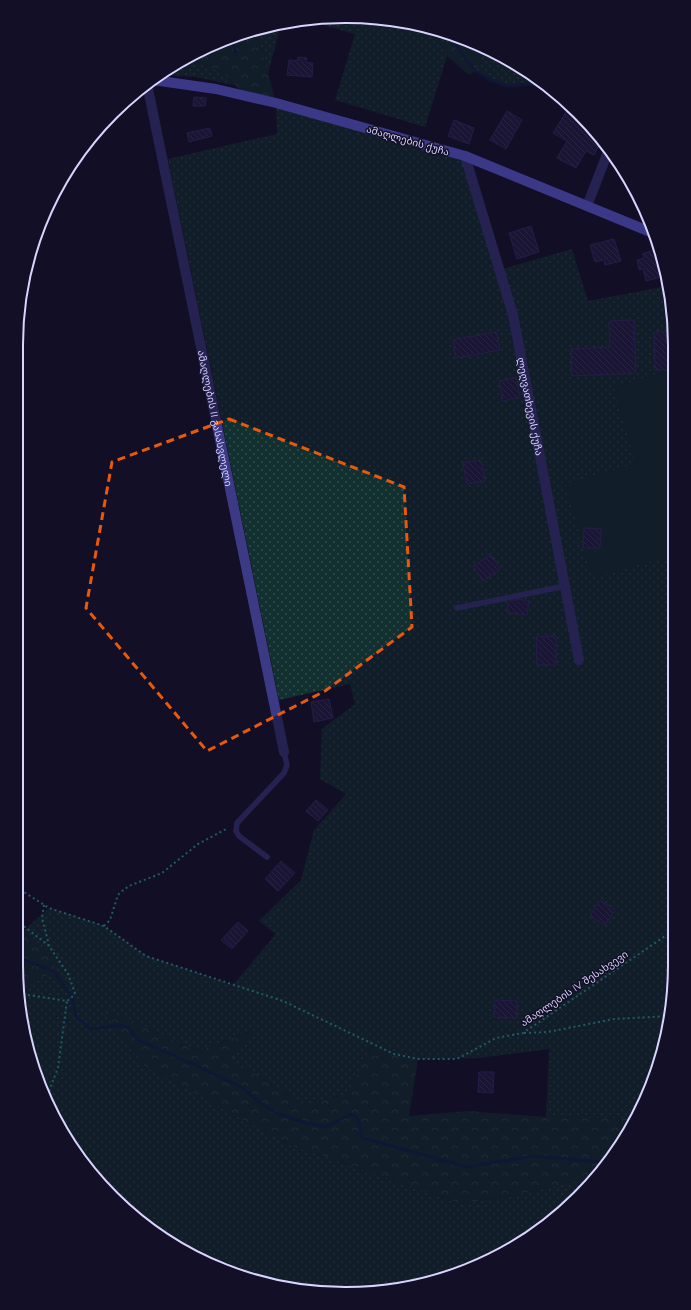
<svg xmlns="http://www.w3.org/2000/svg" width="691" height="1310" font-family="Montserrat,'Noto Sans Georgian',sans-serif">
	<defs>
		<pattern id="grass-dots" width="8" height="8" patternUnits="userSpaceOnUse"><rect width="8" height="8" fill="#12302f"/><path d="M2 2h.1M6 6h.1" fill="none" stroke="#344d4e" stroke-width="1.8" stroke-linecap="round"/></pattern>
		<pattern id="forest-crowns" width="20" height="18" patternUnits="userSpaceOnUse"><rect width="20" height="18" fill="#12302f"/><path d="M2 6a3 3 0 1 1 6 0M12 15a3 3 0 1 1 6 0" fill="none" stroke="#344d4e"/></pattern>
		<pattern id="building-back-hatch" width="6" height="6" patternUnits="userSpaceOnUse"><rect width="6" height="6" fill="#241b47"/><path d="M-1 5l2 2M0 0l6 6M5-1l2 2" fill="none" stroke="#433b63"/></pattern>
	</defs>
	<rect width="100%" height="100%" fill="#130f26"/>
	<g fill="url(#grass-dots)">
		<polygon points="367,17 425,26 435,35 447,56 425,127 335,100 355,34 302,19"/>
		<polygon points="281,24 268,74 256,30"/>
		<polygon points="490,50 491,50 546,87 529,84 508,86 491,80 475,71"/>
		<polygon points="188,57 193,63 220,70 234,85 196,77 161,75 181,60"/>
		<polygon points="276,103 465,156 499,270 572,249 588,301 662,287 672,328 672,370 614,387 636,464 566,484 593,577 673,555 674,986 664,1050 641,1110 635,1119 546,1117 549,1049 479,1058 418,1059 394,1054 372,1044 347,1094 306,1105 231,1059 253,1030 199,1051 104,1009 141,1064 290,1145 460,1203 504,1198 580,1180 589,1182 578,1198 491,1260 388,1291 324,1293 260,1283 163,1239 84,1165 34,1071 19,985 31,986 19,935 49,908 104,926 146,956 233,985 276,934 259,921 301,880 314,830 346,794 320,779 322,729 355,704 350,684 279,700 168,159 277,134"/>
	</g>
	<g fill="url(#forest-crowns)">
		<polygon points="425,26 431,27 490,50 475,71 469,75 447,56 435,35"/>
		<polygon points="256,30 276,103 246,96 220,70 193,63 188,57 240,33"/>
		<polygon points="16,933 56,955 53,971 31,986 19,985 16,964"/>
		<polygon points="103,1008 199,1051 254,1030 232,1059 306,1105 347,1094 372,1044 394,1054 418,1059 409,1116 469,1111 546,1117 635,1119 589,1182 580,1180 504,1198 460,1203 290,1145 141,1064"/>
	</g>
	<polygon fill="#12302f" points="672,370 673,555 592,578 566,484 636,464 614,387"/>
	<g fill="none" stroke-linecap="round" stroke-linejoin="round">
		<g stroke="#0c2248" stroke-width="3">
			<polyline points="451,35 457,47 475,71 491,80 508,86 529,84 546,87"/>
			<polyline points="232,37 236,55"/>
			<polyline points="16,957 53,971 72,997 76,1017 91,1029 120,1025 127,1027 138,1040 195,1065 243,1088 260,1103 279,1114 303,1122 326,1127 351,1114 358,1119 363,1138 466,1167 534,1156 604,1162"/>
		</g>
	</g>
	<g fill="url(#building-back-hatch)" stroke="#3b2d73">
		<polygon points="298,57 307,58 306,62 313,63 312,77 287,75 289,60 297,61"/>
		<polygon points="194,97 206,98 205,106 193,106"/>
		<polygon points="507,111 522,120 506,149 490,140"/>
		<polygon points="566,112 587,123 602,140 594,155 586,151 576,168 557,158 567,141 553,133"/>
		<polygon points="454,120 474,128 469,144 448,136"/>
		<polygon points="210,128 212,136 189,142 187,133"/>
		<polygon points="531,226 539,252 517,259 509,233"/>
		<polygon points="614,239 621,261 605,265 604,260 595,262 590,245"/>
		<polygon points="657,249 665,276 646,281 643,269 639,270 637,260 644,258 642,254"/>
		<polygon points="634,320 636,373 572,376 571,349 610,347 609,321"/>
		<polygon points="670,331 672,369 655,370 654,332"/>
		<polygon points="496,332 500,350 456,358 453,340"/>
		<polygon points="516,378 520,397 503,401 499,381"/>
		<polygon points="481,460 485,481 467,484 463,463"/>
		<polygon points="584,528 601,529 600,548 583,548"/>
		<polygon points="491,555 500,569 483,581 473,566"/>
		<polygon points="520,599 529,601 527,615 507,613 508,602"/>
		<polygon points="556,636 556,665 537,665 536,637"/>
		<polygon points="329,699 333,718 314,722 311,702"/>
		<polygon points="316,800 328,810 318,821 306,811"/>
		<polygon points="281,861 295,873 278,891 265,879"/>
		<polygon points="600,900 615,910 605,925 590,916"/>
		<polygon points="238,922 248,931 232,949 221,940"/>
		<polygon points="495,1000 517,1001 517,1018 494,1017"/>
		<polygon points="479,1072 494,1072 493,1093 478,1092"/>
	</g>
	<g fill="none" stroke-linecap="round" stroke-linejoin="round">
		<g stroke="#2fb8b0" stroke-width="2" stroke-dasharray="2 3" stroke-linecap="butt">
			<polyline points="16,887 49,908 104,926 146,956 283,1001 394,1054 418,1059 457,1059 496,1038 523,1033 674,930"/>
			<polyline points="44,905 42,918 49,945"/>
			<polyline points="16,920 49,946 68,974 75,993 72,997 67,1001 21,994"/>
			<polyline points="104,926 110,920 118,895 122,891 129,886 162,873 198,844 228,828"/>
			<polyline points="524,1033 548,1032 614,1019 669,1016"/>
			<polyline points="47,1096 58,1068 67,1001"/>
		</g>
		<g stroke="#3d3a85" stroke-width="5.5">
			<polyline points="457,608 565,586"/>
			<polyline points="267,857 239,836 236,831 237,823 284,773 287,765 284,752"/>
		</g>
		<g stroke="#3d3a85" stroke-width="10">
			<path id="s1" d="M147,84L284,752"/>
			<path id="s2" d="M465,156L513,315L579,660"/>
			<polyline points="587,206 609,149"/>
		</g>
		<polyline stroke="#6f6bff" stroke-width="10" points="153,80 216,89 276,103 465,156 653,233"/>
	</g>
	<path d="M0 0H691V1310H0ZM229,419L404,487L412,627L325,691L207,751L86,608L112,462Z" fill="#130f26" fill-opacity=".55" fill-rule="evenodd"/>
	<path fill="none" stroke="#e8590c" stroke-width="3" stroke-dasharray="8 5" stroke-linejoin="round" d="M229,419L404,487L412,627L325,691L207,751L86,608L112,462Z"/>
	<g text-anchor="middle" stroke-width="3" stroke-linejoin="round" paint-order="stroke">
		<g font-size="10" fill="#d9d4ff" stroke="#130f26">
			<text transform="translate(408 140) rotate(16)" y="4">ამაღლების ქუჩა</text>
			<text dy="4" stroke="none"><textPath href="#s2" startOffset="259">ლეღვათხევის ქუჩა</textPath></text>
			<text dy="4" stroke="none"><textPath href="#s1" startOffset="341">ამაღლების II გასასვლელი</textPath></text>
			<text transform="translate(574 988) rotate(-34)" y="4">ამაღლების IV შესახვევი</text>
		</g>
	</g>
	<path d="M0 0H691V1310H0ZM345 23H346A322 322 0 0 1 668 345V965A322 322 0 0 1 346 1287H345A322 322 0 0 1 23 965V345A322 322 0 0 1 345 23Z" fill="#130f26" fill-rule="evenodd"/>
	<path fill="none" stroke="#d9d4ff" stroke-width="2" d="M345 23H346A322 322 0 0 1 668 345V965A322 322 0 0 1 346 1287H345A322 322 0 0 1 23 965V345A322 322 0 0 1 345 23Z"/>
</svg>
